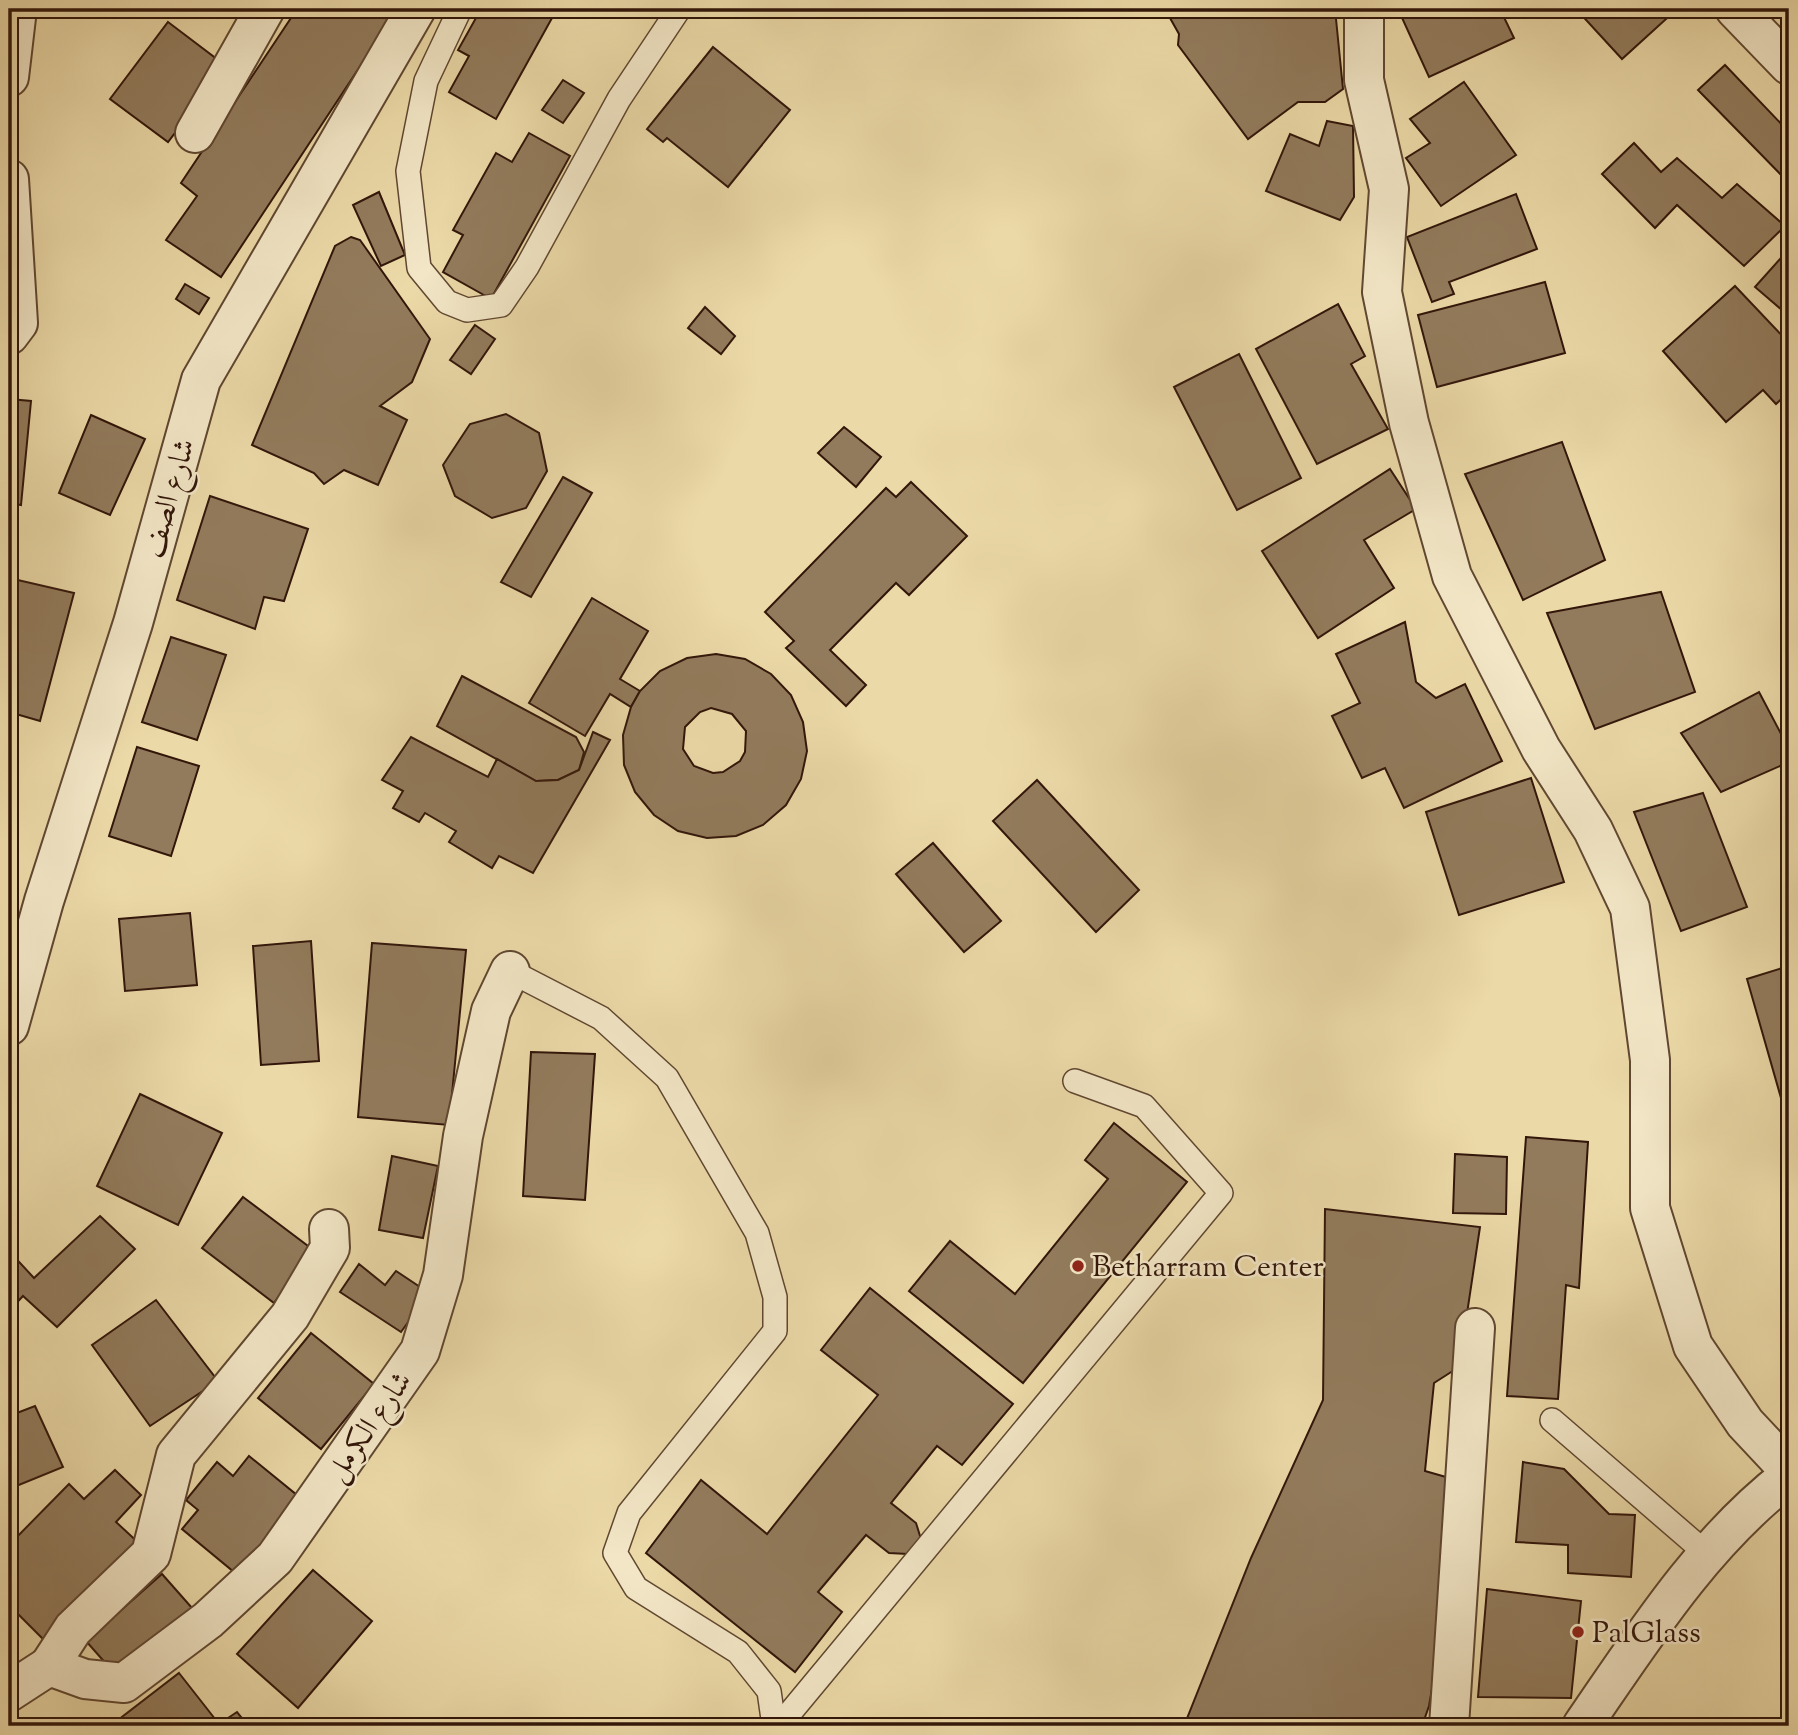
<svg xmlns="http://www.w3.org/2000/svg" width="1798" height="1735" font-family="'Sorts Mill Goudy',Amiri,serif">
	<rect width="100%" height="100%" fill="#ebd9a7"/>
	<filter id="stains"><feTurbulence type="fractalNoise" baseFrequency=".00286" numOctaves="4"/><feColorMatrix values="0 0 0 0 .2 0 0 0 0 .09 0 0 0 0 .02 0 0 0 .5 -.17"/></filter>
	<radialGradient id="worn" r=".72"><stop offset=".6" stop-color="#630" stop-opacity="0"/><stop offset="1" stop-color="#630" stop-opacity=".3"/></radialGradient>
	<g fill="#927b5c" stroke="#32160a" stroke-width="2" fill-rule="evenodd">
		<polygon points="297,9 398,9 221,277 166,240 197,196 181,183"/>
		<polygon points="481,9 557,9 496,119 449,92 469,56 458,50"/>
		<polygon points="1182,9 1335,9 1343,89 1325,102 1298,102 1248,139 1178,45 1179,34 1170,18"/>
		<polygon points="1398,9 1500,9 1514,38 1429,77"/>
		<polygon points="1576,9 1677,9 1622,59"/>
		<polygon points="168,22 226,66 168,142 110,99"/>
		<polygon points="713,47 790,110 728,187 667,138 663,142 647,129"/>
		<polygon points="1725,65 1789,132 1789,183 1698,90"/>
		<polygon points="563,80 584,93 563,123 542,110"/>
		<polygon points="1464,82 1516,155 1441,206 1406,158 1430,143 1410,119"/>
		<polygon points="1327,121 1353,126 1354,197 1340,220 1266,191 1290,134 1319,146"/>
		<polygon points="529,133 570,156 491,299 443,272 463,235 453,230 496,153 512,162"/>
		<polygon points="1634,143 1661,172 1677,158 1722,198 1737,184 1785,226 1744,266 1677,205 1655,228 1602,174"/>
		<polygon points="379,192 405,255 381,266 353,205"/>
		<polygon points="1516,194 1537,249 1449,282 1454,294 1432,302 1407,237"/>
		<polygon points="351,237 360,240 430,339 412,382 380,406 407,420 378,485 344,470 324,484 314,473 252,445 335,246"/>
		<polygon points="1789,249 1789,316 1755,287"/>
		<polygon points="1545,282 1565,353 1437,387 1418,315"/>
		<polygon points="185,284 209,298 199,314 176,299"/>
		<polygon points="1735,286 1789,343 1789,392 1776,404 1763,390 1726,422 1663,351"/>
		<polygon points="1338,304 1365,356 1351,364 1388,429 1317,464 1256,349"/>
		<polygon points="705,307 735,336 721,354 688,328"/>
		<polygon points="475,325 495,339 471,374 450,360"/>
		<polygon points="1239,354 1301,478 1237,510 1174,387"/>
		<polygon points="9,399 31,401 21,505 9,503"/>
		<polygon points="506,414 539,433 547,471 526,508 492,518 455,496 443,465 470,424"/>
		<polygon points="91,415 145,439 110,515 59,493"/>
		<polygon points="844,427 881,457 856,487 818,453"/>
		<polygon points="1562,442 1605,560 1523,600 1465,474"/>
		<polygon points="1390,469 1416,509 1364,540 1394,588 1318,638 1262,551"/>
		<polygon points="563,477 592,493 531,597 501,582"/>
		<polygon points="911,482 967,536 909,595 896,583 830,650 866,685 846,706 786,648 794,641 765,612 886,488 896,497"/>
		<polygon points="210,496 308,529 284,601 264,597 255,629 177,600"/>
		<polygon points="9,578 74,593 40,721 9,712"/>
		<polygon points="1661,592 1695,692 1595,729 1547,613"/>
		<polygon points="592,598 648,631 620,679 640,691 631,707 610,694 585,736 529,703"/>
		<polygon points="1405,622 1416,682 1436,698 1465,684 1502,761 1404,808 1385,768 1362,778 1332,716 1360,703 1336,654"/>
		<polygon points="171,637 226,655 197,740 142,722"/>
		<path d="M716,654L745,659L771,674L791,695L803,722L807,751L801,779L786,805L763,825L736,836L707,838L678,831L654,815L635,792L624,765L623,735L631,707L640,691L660,671L687,658ZM711,708L732,714L746,731L745,752L740,761L723,772L713,773L694,766L683,749L685,727L700,712Z"/>
		<polygon points="462,676 576,737 584,752 579,770 558,780 536,781 437,726"/>
		<polygon points="1759,692 1789,749 1789,762 1721,792 1681,733"/>
		<polygon points="593,732 610,740 533,873 499,856 492,868 449,842 456,831 425,813 419,822 393,808 403,791 382,780 411,737 488,777 497,759 536,781 558,780 579,770"/>
		<polygon points="137,747 199,766 171,856 109,836"/>
		<polygon points="1531,778 1564,882 1459,915 1426,812"/>
		<polygon points="1037,780 1139,890 1096,932 993,821"/>
		<polygon points="1703,793 1747,907 1681,931 1634,812"/>
		<polygon points="933,843 1001,921 964,952 896,874"/>
		<polygon points="190,913 197,985 125,991 119,919"/>
		<polygon points="311,941 319,1061 261,1065 253,946"/>
		<polygon points="372,943 466,950 449,1125 358,1117"/>
		<polygon points="1789,966 1789,1111 1785,1112 1747,979"/>
		<polygon points="531,1052 595,1054 585,1200 523,1196"/>
		<polygon points="140,1094 222,1133 178,1225 97,1186"/>
		<polygon points="1114,1123 1187,1182 1023,1383 909,1291 950,1241 1015,1294 1108,1179 1085,1160"/>
		<polygon points="1526,1137 1588,1142 1579,1288 1566,1285 1558,1399 1507,1396"/>
		<polygon points="1455,1154 1507,1157 1506,1214 1453,1213"/>
		<polygon points="392,1156 438,1166 423,1238 379,1230"/>
		<polygon points="243,1197 312,1249 274,1303 202,1248"/>
		<polygon points="1325,1209 1480,1227 1459,1367 1434,1383 1425,1471 1453,1479 1448,1597 1429,1706 1422,1726 1184,1726 1251,1558 1323,1400"/>
		<polygon points="100,1216 135,1249 57,1327 23,1296 9,1311 9,1251 34,1278"/>
		<polygon points="359,1264 385,1285 396,1271 429,1293 401,1332 340,1292"/>
		<polygon points="870,1288 1013,1404 962,1465 937,1446 891,1503 916,1523 921,1539 908,1554 889,1553 866,1535 818,1592 842,1612 795,1672 646,1553 701,1480 767,1534 878,1395 821,1350"/>
		<polygon points="156,1300 218,1381 150,1426 92,1345"/>
		<polygon points="311,1333 374,1384 321,1449 258,1398"/>
		<polygon points="35,1406 63,1467 9,1489 9,1416"/>
		<polygon points="249,1456 303,1500 240,1577 182,1529 198,1510 186,1500 217,1462 233,1476"/>
		<polygon points="1523,1462 1564,1469 1609,1514 1635,1515 1631,1577 1568,1573 1568,1545 1516,1542"/>
		<polygon points="115,1470 141,1495 116,1522 142,1546 48,1644 9,1605 9,1545 69,1484 84,1499"/>
		<polygon points="313,1570 372,1621 298,1708 237,1654"/>
		<polygon points="162,1574 192,1608 116,1675 86,1641"/>
		<polygon points="1487,1589 1581,1601 1571,1698 1478,1697"/>
		<polygon points="179,1673 219,1724 237,1712 246,1723 242,1726 122,1726 118,1720"/>
	</g>
	<g fill="none" stroke-linecap="round" stroke-linejoin="round">
		<g stroke="#604731" stroke-width="26">
			<g id="lane">
				<polyline points="460,9 426,81 408,171 419,268 447,302 467,310 501,305 527,267 619,99 679,9"/>
				<polyline points="510,971 601,1018 667,1078 757,1233 775,1297 775,1331 629,1513 615,1553 636,1588 738,1652 769,1691 774,1726"/>
				<polyline points="1552,1420 1707,1554"/>
				<polyline points="779,1726 1221,1193 1144,1106 1075,1081"/>
			</g>
		</g>
		<g stroke="#604731" stroke-width="42">
			<g id="street">
				<polyline points="1364,9 1364,80 1389,189 1382,292 1409,423 1452,576 1541,749 1593,830 1630,908 1650,1060 1650,1208 1693,1346 1745,1423 1789,1470"/>
				<polyline points="1735,9 1789,65"/>
				<polyline points="9,77 17,9"/>
				<polyline points="195,133 265,9"/>
				<polyline points="9,179 18,323 9,335"/>
				<polyline points="9,1026 44,901 133,623 201,380 416,9"/>
				<polyline points="49,1666 73,1629 151,1554 176,1455 290,1316 330,1248 329,1229"/>
				<polyline points="9,1692 49,1666 85,1679 124,1683 208,1620 275,1558 420,1351 443,1275 463,1136 491,1011 510,971"/>
				<polyline points="1449,1726 1475,1328"/>
				<path d="M1582,1726C1643,1637 1703,1542 1789,1476"/>
			</g>
		</g>
		<use href="#lane" stroke="#f2e6c6" stroke-width="23"/>
		<use href="#street" stroke="#f2e6c6" stroke-width="38"/>
	</g>
	<g fill="#8f2418" stroke="#f2e6c6" stroke-width="2.5">
		<circle cx="1078" cy="1266" r="7"/>
		<circle cx="1578" cy="1632" r="7"/>
	</g>
	<g text-anchor="middle" stroke-width="5" stroke-linejoin="round" paint-order="stroke">
		<g font-size="30" fill="#32160a" stroke="#f2e6c6">
			<text transform="translate(168 498) rotate(-74)" y="10">شارع الصف</text>
			<text transform="translate(368 1426) rotate(-55)" y="10">شارع الكرمل</text>
		</g>
		<g font-size="30" fill="#32160a" stroke="#f2e6c6" text-anchor="start">
			<text x="1092" y="1276">Betharram Center</text>
			<text x="1592" y="1642">PalGlass</text>
		</g>
	</g>
	<rect width="1798" height="1735" fill="none" stroke="#ebd9a7" stroke-width="35"/>
	<rect x="10" y="10" width="1777" height="1714" fill="none" stroke="#32160a" stroke-width="3.5"/>
	<rect x="18" y="18" width="1763" height="1700" fill="none" stroke="#32160a" stroke-width="2"/>
	<rect width="100%" height="100%" filter="url(#stains)"/>
	<rect width="100%" height="100%" fill="url(#worn)"/>
</svg>
